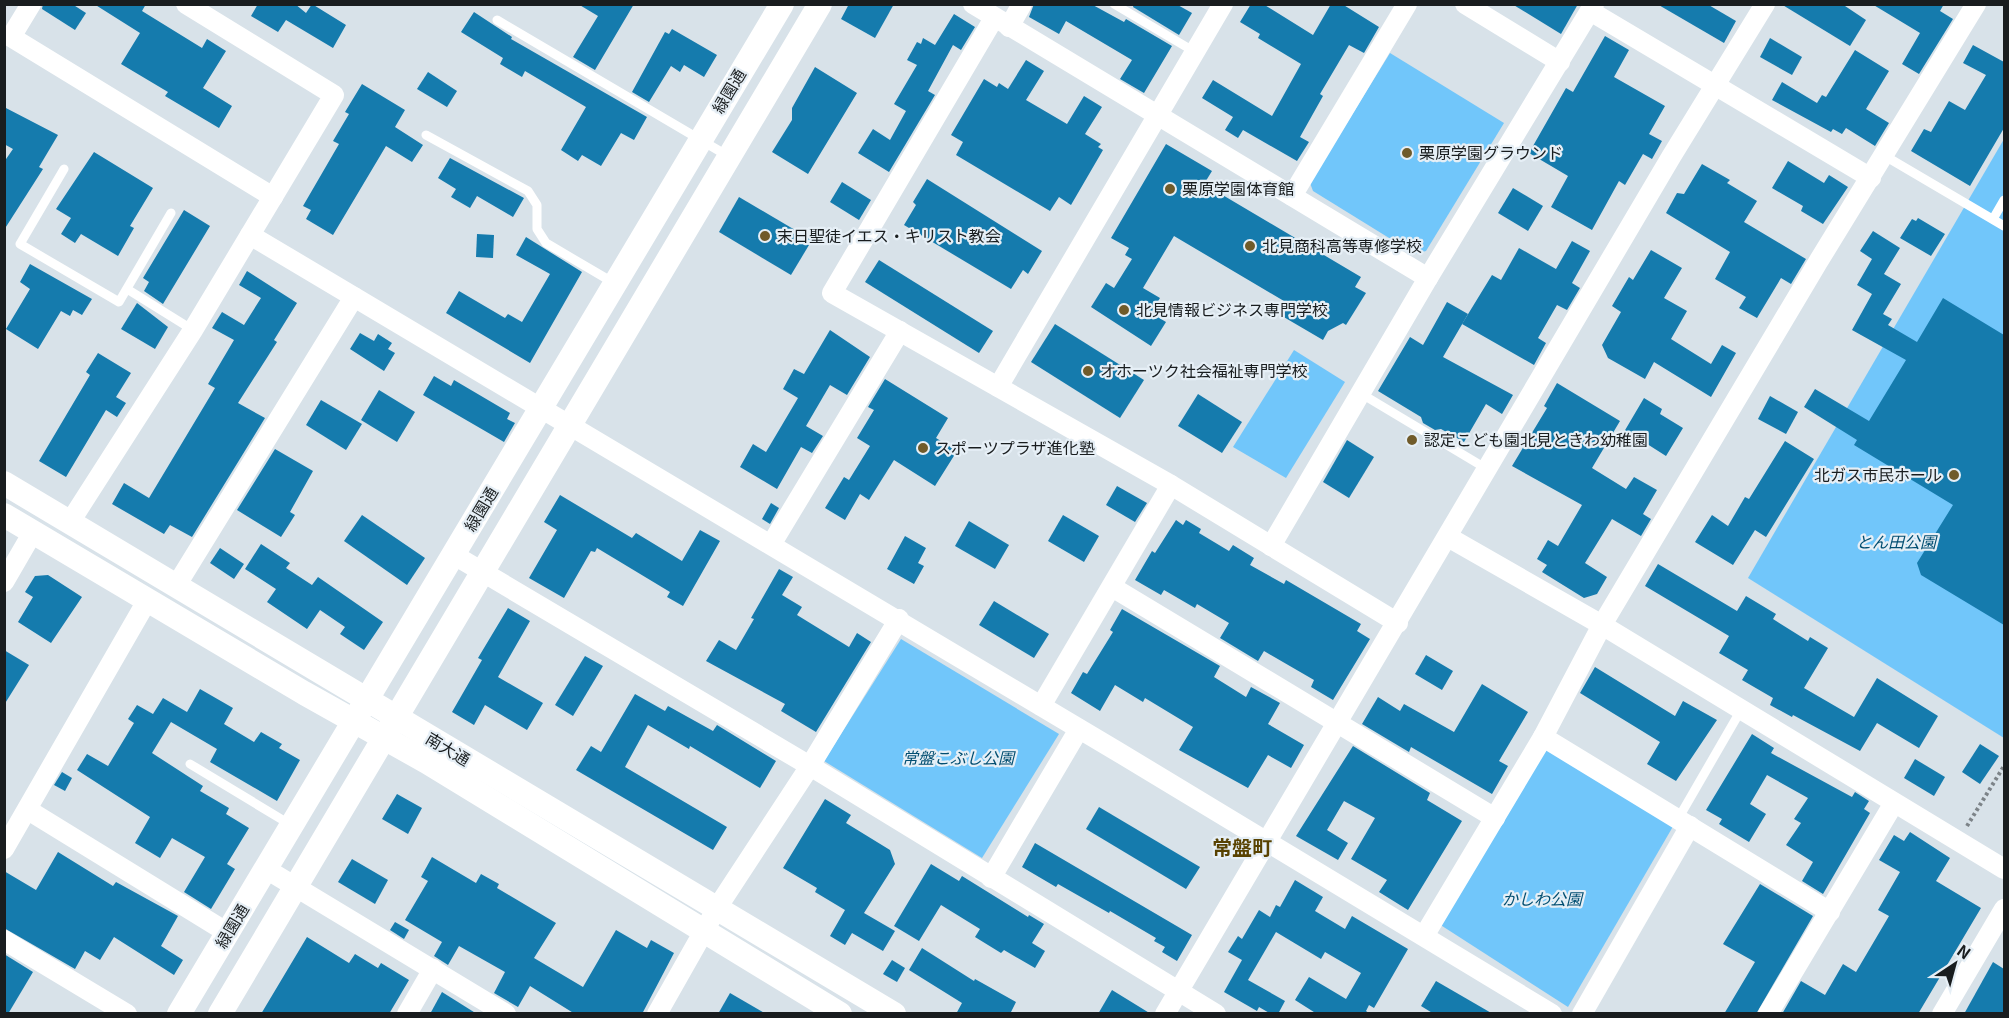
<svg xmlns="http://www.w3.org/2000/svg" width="2009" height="1018" font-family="Georgia,'Noto Sans JP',serif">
	<rect width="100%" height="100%" fill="#d8e2e9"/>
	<g fill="#71c6fa">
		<polygon points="1390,53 1504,123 1426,251 1415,254 1313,191 1310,183"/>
		<polygon points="2004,139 2004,738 1748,578"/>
		<polygon points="1294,350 1345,382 1286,478 1233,447"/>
		<polygon points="901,639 1059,734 982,858 824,761"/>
		<polygon points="1545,747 1675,823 1568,1007 1439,924"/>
	</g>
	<g fill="#157bad">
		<polygon points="43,4 72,4 86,13 75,30 42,9"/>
		<polygon points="94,4 146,4 142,11 202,48 207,39 226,51 203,88 232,106 219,128 165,96 168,92 121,64 140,33"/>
		<polygon points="258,4 295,4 306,13 312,4 346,25 333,48 286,20 278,32 251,16"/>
		<polygon points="578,4 634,4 595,70 573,57 598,16"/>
		<polygon points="849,4 894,4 875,38 841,19"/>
		<polygon points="1034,4 1091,4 1124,22 1126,19 1172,46 1144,93 1120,79 1132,60 1066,21 1059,34 1029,17"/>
		<polygon points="1134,4 1176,4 1192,13 1179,35 1133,7"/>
		<polygon points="1251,4 1263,4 1313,35 1331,4 1342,4 1379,27 1364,53 1349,45 1320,94 1323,96 1300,137 1309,142 1297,161 1243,130 1238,138 1225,130 1233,117 1202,98 1213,80 1272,116 1301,64 1258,38 1260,34 1240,22"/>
		<polygon points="1512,4 1578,4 1561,34"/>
		<polygon points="1657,4 1707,4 1736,21 1724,43"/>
		<polygon points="1781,4 1842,4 1866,20 1850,46"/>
		<polygon points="1872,4 1944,4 1940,11 1953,19 1919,74 1902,64 1920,33"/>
		<polygon points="474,12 512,37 511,39 647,117 634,140 621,133 601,166 582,155 578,161 561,150 586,107 525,71 522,77 500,64 503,58 461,32"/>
		<polygon points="954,14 975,27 961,50 953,45 928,91 935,95 889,172 858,153 873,129 890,140 906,111 894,104 917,65 907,60 917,42 921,44 923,38 935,45"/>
		<polygon points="672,29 717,55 704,77 684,65 680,72 671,66 649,102 632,92 665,32 669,34"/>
		<polygon points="1605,36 1629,50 1614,77 1665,106 1649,134 1662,141 1652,159 1643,154 1625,185 1619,181 1592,230 1551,207 1568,176 1529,153 1566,88 1573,92"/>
		<polygon points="1770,38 1802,57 1792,75 1760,57"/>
		<polygon points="1973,45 2004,62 2004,128 1970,186 1911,151 1924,129 1931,132 1949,101 1965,110 1986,75 1963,63"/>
		<polygon points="1855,50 1889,71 1866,109 1889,123 1875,146 1846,128 1842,134 1833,129 1831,132 1772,100 1782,82 1817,103 1822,95 1826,97"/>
		<polygon points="1026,60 1044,71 1026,100 1067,124 1084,96 1102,107 1085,134 1101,144 1098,147 1103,150 1071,205 1059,197 1050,211 956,155 963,142 951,135 984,79 997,87 999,83 1008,89"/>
		<polygon points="815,67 857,93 808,174 772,152 792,120 792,108"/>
		<polygon points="428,72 457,91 447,107 417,89"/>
		<polygon points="362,84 405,110 395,127 423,145 412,162 386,146 333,235 306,219 311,210 303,206 339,144 333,141 349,114 345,112"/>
		<polygon points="4,107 58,135 39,167 43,169 4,230 4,162 13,149 4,144"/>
		<polygon points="1166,144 1212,171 1204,184 1361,277 1355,287 1366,293 1346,325 1343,323 1328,331 1323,340 1282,316 1289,304 1174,236 1143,288 1160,298 1151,313 1166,322 1151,346 1091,307 1106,283 1114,288 1132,259 1125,255 1129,248 1111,238"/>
		<polygon points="94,152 153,188 130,226 134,228 118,256 81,234 75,243 61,234 71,218 56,209"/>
		<polygon points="450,158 524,198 513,217 477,196 470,208 451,197 456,189 438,178"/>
		<polygon points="1788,161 1824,183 1829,175 1848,187 1823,224 1801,211 1803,206 1772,188"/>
		<polygon points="1702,164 1730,180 1727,183 1757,201 1744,222 1806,259 1791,284 1781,278 1757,318 1739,308 1746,297 1715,279 1730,252 1666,213 1677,193 1684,194"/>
		<polygon points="927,179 1042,251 1028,274 1023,270 1011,289 904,225 916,205 913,202"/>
		<polygon points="842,182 871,200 859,220 830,202"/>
		<polygon points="1513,188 1543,206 1528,231 1498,213"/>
		<polygon points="739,197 812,240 791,275 719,232"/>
		<polygon points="184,210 210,226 163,304 144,291 149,282 143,278"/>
		<polygon points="1918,218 1945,234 1931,256 1900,238 1912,219 1916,221"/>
		<polygon points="1873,231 1900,248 1884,274 1901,284 1883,314 1892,319 1888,325 1917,342 1943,298 2004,335 2004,625 1921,575 1917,563 1953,505 1854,445 1857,440 1804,407 1815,389 1869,421 1906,360 1852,330 1872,294 1857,285 1872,259 1860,251"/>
		<polygon points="477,234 494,235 493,258 476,257"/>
		<polygon points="526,237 582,272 530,363 446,313 459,291 505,318 508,314 522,322 550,274 516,255"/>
		<polygon points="1572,241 1590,251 1572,283 1580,288 1567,310 1557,305 1538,338 1546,343 1534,365 1462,324 1492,275 1501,280 1519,248 1556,269"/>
		<polygon points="1651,250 1682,268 1664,298 1687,311 1671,339 1711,364 1722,345 1736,353 1711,397 1654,362 1645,379 1608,358 1602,345 1621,312 1612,306 1629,277 1633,280"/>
		<polygon points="879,260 993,331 979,353 865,282"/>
		<polygon points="30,264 92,299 82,315 73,310 70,316 61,311 38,349 6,329 30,289 20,282"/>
		<polygon points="247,271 297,303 274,340 277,342 238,403 265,418 192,537 170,525 164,534 112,504 124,483 149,498 215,388 208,384 234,340 212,328 222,312 244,325 261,298 239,285"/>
		<polygon points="1447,302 1468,314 1443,357 1513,395 1502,414 1486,404 1464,442 1441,429 1435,430 1423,423 1421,417 1378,391 1410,337 1423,345"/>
		<polygon points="137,303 168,327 155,349 121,329"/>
		<polygon points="1055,324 1144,380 1120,418 1031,362"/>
		<polygon points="830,330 870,357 847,395 830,385 806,426 823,436 812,453 801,447 777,489 740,467 753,444 766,452 798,398 783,389 794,369 804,374"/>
		<polygon points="360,333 374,341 378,334 392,343 388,349 395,353 384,371 350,349"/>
		<polygon points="98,353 131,373 116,397 126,403 117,417 106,410 66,477 39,461 90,375 86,372"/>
		<polygon points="434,376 451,386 454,380 510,413 507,419 515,423 504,442 423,395"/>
		<polygon points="885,379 948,418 936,438 957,451 935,486 894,460 869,500 860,494 845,520 825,508 844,477 849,480 870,446 857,438 874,410 868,407"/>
		<polygon points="1557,383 1620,421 1592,468 1626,489 1634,477 1657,490 1643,514 1651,519 1641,536 1612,519 1585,563 1607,577 1597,594 1584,598 1542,572 1547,565 1537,559 1548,540 1558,546 1582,505 1512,466 1547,408 1544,406"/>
		<polygon points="379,390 415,412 397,442 361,420"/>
		<polygon points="1198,394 1242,422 1222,453 1178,426"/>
		<polygon points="1770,396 1798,412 1786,434 1758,419"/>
		<polygon points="1644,398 1662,409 1660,414 1683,428 1666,456 1644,442 1640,449 1621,437"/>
		<polygon points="321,400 362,424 346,450 306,425"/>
		<polygon points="1347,440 1374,457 1349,498 1323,482"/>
		<polygon points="1785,441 1814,459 1766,537 1755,530 1733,565 1695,542 1712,515 1728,526 1745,497 1749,499"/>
		<polygon points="275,449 313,471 290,512 295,515 281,537 237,510"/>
		<polygon points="1117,486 1147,503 1135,522 1106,505"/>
		<polygon points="560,495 632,538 636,533 682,561 700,530 720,541 683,606 667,597 670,592 597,548 595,552 591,551 564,598 529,578 557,530 544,522"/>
		<polygon points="771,503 779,508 770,524 762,519"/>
		<polygon points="362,515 425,558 407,585 344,541"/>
		<polygon points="1063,515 1099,536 1084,562 1048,541"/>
		<polygon points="1176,520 1183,525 1186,520 1201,529 1199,533 1229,551 1233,545 1254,558 1250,565 1284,584 1286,580 1361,624 1357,631 1370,639 1333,700 1311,687 1314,680 1264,651 1258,661 1220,638 1229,623 1197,604 1195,608 1164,590 1161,595 1135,580 1152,551 1155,553"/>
		<polygon points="969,521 1009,545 995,569 955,546"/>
		<polygon points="905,536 926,548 918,563 924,566 914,584 887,569"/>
		<polygon points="261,544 290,563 286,568 312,585 318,577 383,622 364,650 340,634 345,627 320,610 307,629 267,602 276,589 245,569"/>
		<polygon points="220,548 244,564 234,579 210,563"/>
		<polygon points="1658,564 1737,611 1746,596 1776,614 1773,619 1808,641 1810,637 1828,648 1804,688 1854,717 1877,678 1938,716 1919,748 1877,723 1860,751 1793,715 1792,717 1770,705 1773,698 1742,680 1748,670 1719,653 1729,636 1645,586"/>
		<polygon points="779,569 793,577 782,595 802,607 797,615 849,647 857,633 871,642 816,732 781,711 785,704 706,661 719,640 736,650 754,619 751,618"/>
		<polygon points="48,575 82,597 51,643 18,622 33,597 25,592 35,576"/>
		<polygon points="994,601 1049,634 1034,658 979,625"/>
		<polygon points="508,608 530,621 498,677 543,703 527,730 485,705 474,725 452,712 482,660 478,658"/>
		<polygon points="1122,609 1220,666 1214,677 1246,697 1251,687 1280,703 1268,724 1304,745 1291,768 1268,755 1248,788 1179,750 1193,727 1145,698 1143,702 1115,685 1100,711 1071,693 1083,672 1087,674 1113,632 1110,630"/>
		<polygon points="4,650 29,665 4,705"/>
		<polygon points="1426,655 1453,671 1442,690 1415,674"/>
		<polygon points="585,656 603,666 573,716 555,705"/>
		<polygon points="1595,667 1675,716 1683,701 1717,720 1676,781 1647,764 1660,742 1580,693"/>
		<polygon points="1482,684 1528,712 1499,761 1508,766 1492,794 1411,747 1409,752 1362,724 1378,697 1400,711 1404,704 1454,732"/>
		<polygon points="200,689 233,708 224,724 254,742 261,732 282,744 279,748 300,760 277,801 210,762 217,749 171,722 152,753 203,786 200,791 229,808 226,814 249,828 227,864 235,869 211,909 184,892 205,857 172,838 160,858 135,843 150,817 77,770 87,754 108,766 134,723 128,719 137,705 153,714 163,698 187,712"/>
		<polygon points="635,694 665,711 668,706 713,731 717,725 776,761 760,788 690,746 689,749 648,725 625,767 727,827 713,850 576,770 591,746 601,752"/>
		<polygon points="1752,734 1774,748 1771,753 1852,797 1855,792 1869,801 1864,809 1870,813 1823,894 1802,881 1813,862 1786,845 1801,823 1794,819 1808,798 1767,775 1750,804 1766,814 1749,842 1719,824 1722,819 1706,810"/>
		<polygon points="1980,744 1999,756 1980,784 1962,772"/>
		<polygon points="1353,746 1430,793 1427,800 1462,821 1408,910 1379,892 1387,880 1351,859 1375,818 1344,801 1327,830 1348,843 1338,860 1296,836"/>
		<polygon points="1915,759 1945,777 1934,796 1904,778"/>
		<polygon points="62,772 72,778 65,791 54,785"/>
		<polygon points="397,794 422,808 408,834 382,819"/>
		<polygon points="825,799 851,815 846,823 890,850 895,864 864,913 895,931 883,951 852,933 845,945 830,936 845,910 815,892 817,888 783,868"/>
		<polygon points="1099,807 1200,867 1186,889 1086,829"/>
		<polygon points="1910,832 1950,858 1936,881 1981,908 1918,1014 1782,1014 1801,981 1825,995 1843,964 1856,972 1889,916 1878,910 1900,872 1879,860 1894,835 1904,841"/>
		<polygon points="1035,843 1192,935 1177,961 1162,952 1165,947 1154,941 1156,938 1110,911 1109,913 1058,884 1056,887 1022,867"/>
		<polygon points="58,852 113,886 116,882 178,916 161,946 183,960 174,975 114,937 100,960 85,951 75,969 4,928 4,871 36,890"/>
		<polygon points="432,857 476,883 481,874 499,884 497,888 556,923 534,958 583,987 616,930 647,948 651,940 674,953 642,1014 575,1014 530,986 518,1007 494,993 505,972 459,946 448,965 434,956 442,942 405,920 428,881 421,877"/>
		<polygon points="352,859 388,880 375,904 338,882"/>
		<polygon points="931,864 959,881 962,876 1028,917 1029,915 1044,924 1032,943 1045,951 1035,968 1004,950 1001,953 975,937 980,929 941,905 919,941 894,926"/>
		<polygon points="1295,880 1323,897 1315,911 1345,929 1352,916 1408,949 1374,1008 1369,1005 1366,1011 1370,1014 1317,1014 1295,1000 1309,977 1346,999 1361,973 1325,952 1321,959 1276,932 1248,980 1285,1001 1278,1014 1271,1014 1259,1007 1257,1011 1224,992 1242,960 1228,952 1238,936 1242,939 1259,910 1270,917 1276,905 1280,907"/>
		<polygon points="1760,884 1813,916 1756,1014 1724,1014 1755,962 1723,944"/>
		<polygon points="395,922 409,930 404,939 390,930"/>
		<polygon points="307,937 349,963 355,954 378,968 381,963 409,980 389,1014 261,1014"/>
		<polygon points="922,948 974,981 975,979 1016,1002 1010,1014 956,1014 962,1003 909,970"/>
		<polygon points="4,954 33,972 8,1014 4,1014"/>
		<polygon points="892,960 905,968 897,982 883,974"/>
		<polygon points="1993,962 2004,969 2004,1014 1964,1014"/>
		<polygon points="1436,981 1493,1014 1434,1014 1421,1006"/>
		<polygon points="1112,990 1151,1014 1098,1014"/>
		<polygon points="442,992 477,1014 430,1014"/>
		<polygon points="730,993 766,1014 718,1014"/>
	</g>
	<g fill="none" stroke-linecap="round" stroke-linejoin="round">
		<polyline stroke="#7c8388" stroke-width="4" stroke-dasharray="3 3" stroke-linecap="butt" points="1967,826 2004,766"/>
		<g stroke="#fff" stroke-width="9">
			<polyline points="1114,4 1195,52"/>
			<polyline points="497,20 728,156"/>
			<polyline points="426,135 528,191 537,205 537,229 546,243 614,283"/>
			<polyline points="1885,156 2004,226"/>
			<polyline points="64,169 20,244 119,302 171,213"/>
			<polyline points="1993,219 2004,200"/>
			<polyline points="127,289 193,330"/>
			<polyline points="1360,393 1487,469"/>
			<polyline points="190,764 291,825"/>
			<polyline points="1678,819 1741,710"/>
		</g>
		<g stroke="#fff" stroke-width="20">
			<polyline points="31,4 11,37 273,197"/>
			<polyline points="973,4 1428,278"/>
			<polyline points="1465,4 1560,62"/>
			<polyline points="1590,11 1871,178"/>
			<polyline points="994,18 832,293 1171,485 1398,623"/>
			<polyline points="1009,27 1022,4"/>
			<polyline points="1292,196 1407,4"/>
			<path d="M250,235C685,493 1120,751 1552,1014"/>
			<polyline points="998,387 1223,4"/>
			<polyline points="70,522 193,330 334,95 186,4"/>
			<polyline points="1448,537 1602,625 2004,869"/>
			<polyline points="772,543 900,331"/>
			<polyline points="1271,546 1428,278 1594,4"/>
			<polyline points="454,555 810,766 1216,1014"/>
			<polyline points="4,582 33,532"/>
			<polyline points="176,586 354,297"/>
			<polyline points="1112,587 1495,818"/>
			<polyline points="1041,706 1171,485"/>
			<polyline points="1543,737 1830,912"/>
			<polyline points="28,810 228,933"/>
			<polyline points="4,849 148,599"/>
			<polyline points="266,869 506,1014"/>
			<polyline points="991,878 1079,729"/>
			<polyline points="1424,936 1543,737 1602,625 1818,262 1976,4"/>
			<polyline points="4,940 127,1014"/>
			<polyline points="407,1014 433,969"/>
			<polyline points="657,1014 717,908 810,766 899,619"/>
			<polyline points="1165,1014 1671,157 1765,4"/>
			<polyline points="1582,1014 1690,826"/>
			<polyline points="1768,1014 1894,803"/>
			<polyline points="1942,1014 2004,909"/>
		</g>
		<g stroke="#fff" stroke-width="24">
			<polyline points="4,483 894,1014"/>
			<polyline points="4,515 304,693 427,762 840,1014"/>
			<polyline points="179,1014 782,4"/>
			<polyline points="220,1014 820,4"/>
		</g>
	</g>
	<g fill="#705b2a" stroke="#e6eff6" stroke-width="2">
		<circle cx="1407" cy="153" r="6"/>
		<circle cx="1170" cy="189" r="6"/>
		<circle cx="765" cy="236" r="6"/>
		<circle cx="1250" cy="246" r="6"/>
		<circle cx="1124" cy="310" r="6"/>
		<circle cx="1088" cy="371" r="6"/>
		<circle cx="1412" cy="440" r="6"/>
		<circle cx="923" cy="448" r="6"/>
		<circle cx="1954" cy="475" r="6"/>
	</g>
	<g text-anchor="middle" stroke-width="4.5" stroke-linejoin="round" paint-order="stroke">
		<g font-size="16" fill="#191d1f" stroke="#e6eff6">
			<text transform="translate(729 91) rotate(-59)" y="6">緑園通</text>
			<text transform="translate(481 509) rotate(-59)" y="6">緑園通</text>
			<text transform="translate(448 749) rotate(31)" y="6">南大通</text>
			<text transform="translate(232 926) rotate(-59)" y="6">緑園通</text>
		</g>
		<g font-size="16" fill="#191d1f" stroke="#e6eff6" text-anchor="start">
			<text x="1419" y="159">栗原学園グラウンド</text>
			<text x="1182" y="195">栗原学園体育館</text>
			<text x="777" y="242">末日聖徒イエス・キリスト教会</text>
			<text x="1262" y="252">北見商科高等専修学校</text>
			<text x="1136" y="316">北見情報ビジネス専門学校</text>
			<text x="1100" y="377">オホーツク社会福祉専門学校</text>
			<text x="1424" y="446">認定こども園北見ときわ幼稚園</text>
			<text x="935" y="454">スポーツプラザ進化塾</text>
			<text x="1942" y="481" text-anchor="end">北ガス市民ホール</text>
		</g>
		<g font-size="16" font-style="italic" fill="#024e71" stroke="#e6eff6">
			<text x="1896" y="548">とん田公園</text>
			<text x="958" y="764">常盤こぶし公園</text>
			<text x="1542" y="905">かしわ公園</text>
		</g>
		<g font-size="20" font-weight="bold" fill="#584201" stroke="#e6eff6">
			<text x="1242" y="855">常盤町</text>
		</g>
	</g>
	<rect width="2009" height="1018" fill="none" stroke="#191d1f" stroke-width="12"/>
	<g transform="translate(1955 964) rotate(36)" stroke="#e6eff6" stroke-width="4.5" paint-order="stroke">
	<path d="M0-4.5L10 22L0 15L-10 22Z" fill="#191d1f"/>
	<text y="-9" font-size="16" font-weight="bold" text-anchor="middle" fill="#191d1f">N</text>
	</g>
</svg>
